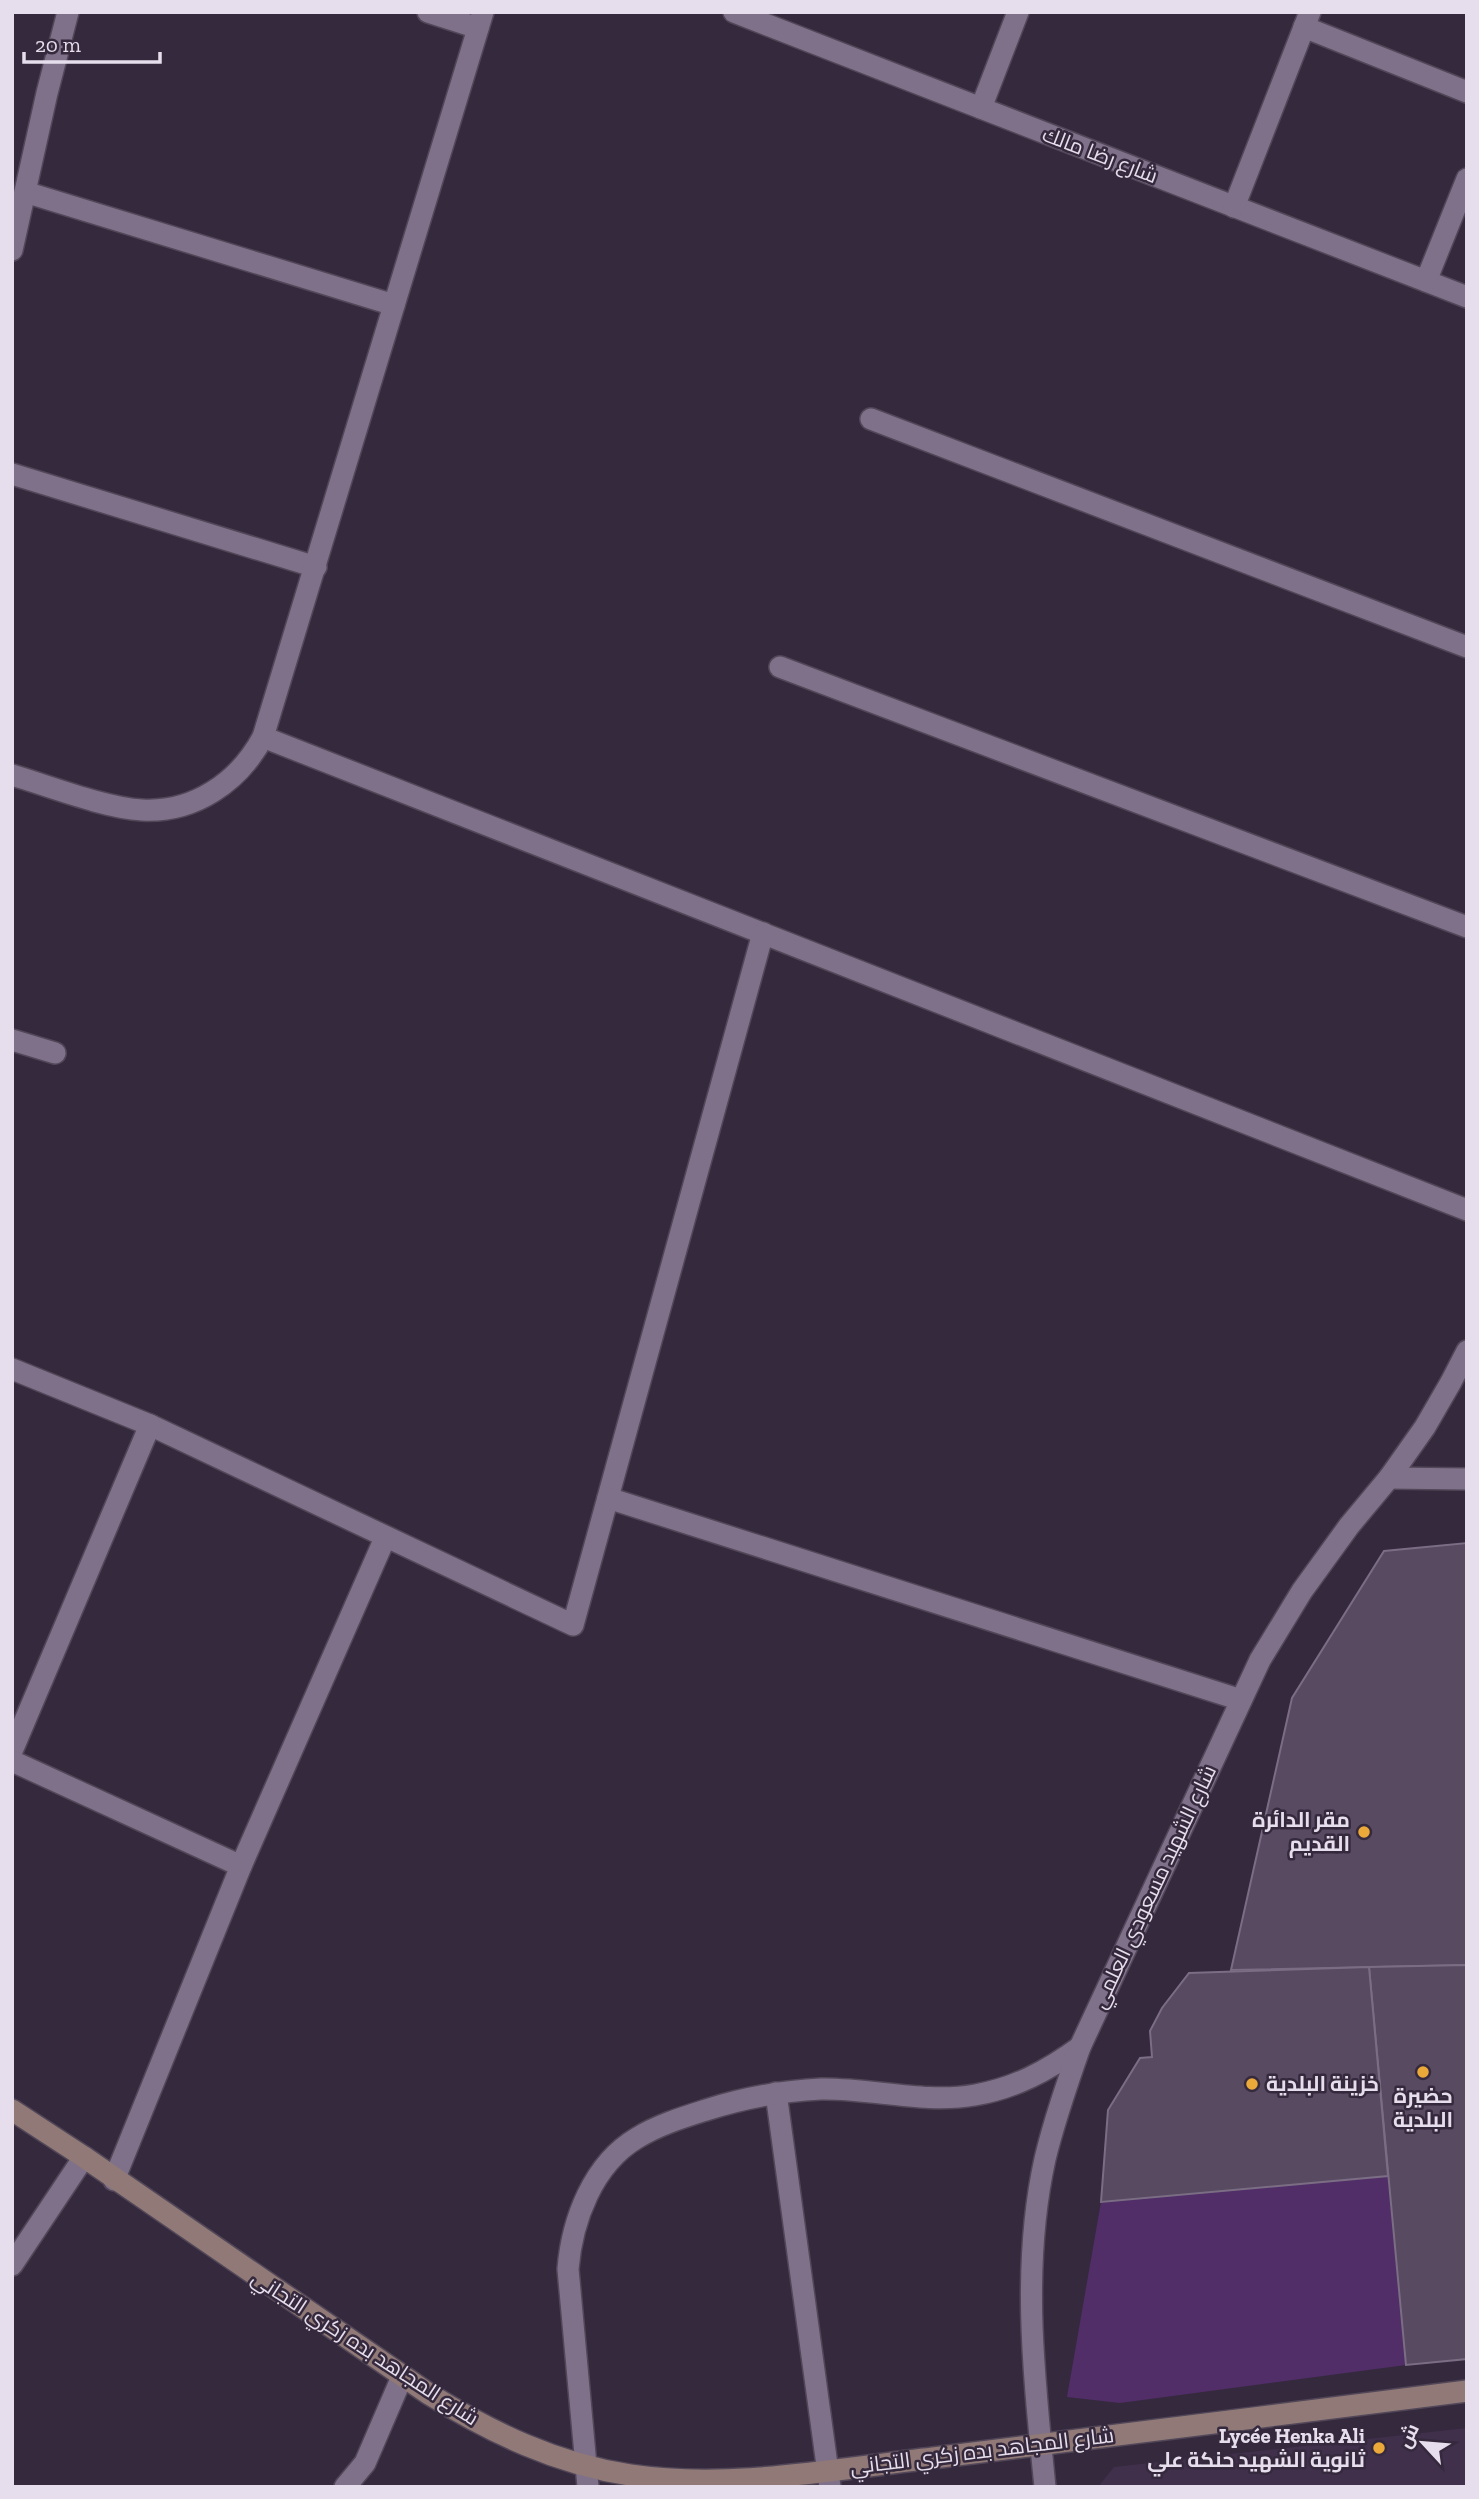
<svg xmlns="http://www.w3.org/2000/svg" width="1479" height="2499" font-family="'Zilla Slab',Cairo,serif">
	<rect width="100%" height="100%" fill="#35293e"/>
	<polygon fill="#40304b" points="1467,2428 1467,2487 1098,2487 1114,2467"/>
	<polygon fill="#512e67" points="1388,2176 1406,2365 1120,2403 1067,2397 1101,2202"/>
	<g fill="#574a61" stroke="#7a6d84" stroke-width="2">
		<polygon points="1467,1543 1467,1965 1231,1970 1292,1698 1384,1551"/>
		<polygon points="1467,1965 1467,2359 1406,2365 1369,1967"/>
		<polygon points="1369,1967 1388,2176 1101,2202 1108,2110 1140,2058 1152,2057 1150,2031 1162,2008 1189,1973"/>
	</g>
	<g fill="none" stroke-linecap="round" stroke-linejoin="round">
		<g stroke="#514758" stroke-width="24">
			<g id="street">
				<polyline points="428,12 478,28"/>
				<polyline points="734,12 1467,297"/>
				<polyline points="1304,27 1467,92"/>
				<polyline points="981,108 1018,12"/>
				<polyline points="25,192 394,305"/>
				<polyline points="1234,207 1310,12"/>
				<polyline points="12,250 47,93 68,12"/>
				<polyline points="1426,281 1467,179"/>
				<polyline points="871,419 1467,647"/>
				<polyline points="12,474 316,567"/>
				<polyline points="780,667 1467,927"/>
				<polyline points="263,737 1467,1210"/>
				<path d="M12,775C49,786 105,808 142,810C194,813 239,782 263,737L483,12"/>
				<polyline points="12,1040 55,1053"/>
				<polyline points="12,1369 150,1425 573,1625 763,933"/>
				<polyline points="1389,1478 1467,1479"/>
				<polyline points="608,1498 1241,1700"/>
				<polyline points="12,1751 150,1425"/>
				<polyline points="12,1761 241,1866"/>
				<polyline points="776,2093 830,2487"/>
				<polyline points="114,2180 241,1866 385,1538"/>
				<polyline points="12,2265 84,2157"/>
				<polyline points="345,2487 365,2463 402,2377"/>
				<path d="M588,2487L568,2269C572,2220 593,2164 637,2138C658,2125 684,2117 706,2110C743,2098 782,2091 821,2089C872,2088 924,2104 975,2095C1015,2088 1047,2071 1080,2047"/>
				<path d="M1045,2487C1034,2377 1021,2267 1045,2159C1054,2121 1067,2084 1080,2047L1260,1660L1302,1591L1349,1526L1389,1478L1425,1427L1451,1382L1467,1351"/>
			</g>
		</g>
		<g stroke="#514758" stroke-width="24">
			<path id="secondary" d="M12,2110L84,2157L429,2394C492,2433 557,2464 630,2475C730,2490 834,2469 933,2458C1111,2437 1289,2413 1467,2391"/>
		</g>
		<use href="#street" stroke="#7f7189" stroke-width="21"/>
		<use href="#secondary" stroke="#907976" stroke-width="21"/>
	</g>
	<g fill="#eba93a" stroke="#35293e" stroke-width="2.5">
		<circle cx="1364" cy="1832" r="7"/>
		<circle cx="1423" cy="2072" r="7"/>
		<circle cx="1252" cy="2084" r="7"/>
		<circle cx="1379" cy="2448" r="7"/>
	</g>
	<g text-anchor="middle" stroke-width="5" stroke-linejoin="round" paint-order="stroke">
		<g font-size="21" fill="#e6deec" stroke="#35293e">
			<text transform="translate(1100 155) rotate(21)" y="7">شارع رضا مالك</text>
			<text transform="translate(1154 1887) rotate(-65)" y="7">شارع الشهيد مسعودي العلمي</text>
			<text transform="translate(365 2348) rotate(33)" y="7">شارع المجاهد بده زكري التجاني</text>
			<text transform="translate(982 2451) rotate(-7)" y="7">شارع المجاهد بده زكري التجاني</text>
		</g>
		<g font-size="21" font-weight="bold" fill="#e6deec" stroke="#35293e" text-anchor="end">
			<text x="1350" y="1827">مقر الدائرة<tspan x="1350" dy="24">القديم</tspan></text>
			<text x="1266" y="2091" text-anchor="start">خزينة البلدية</text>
			<text x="1423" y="2103" text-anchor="middle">حضيرة<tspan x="1423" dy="24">البلدية</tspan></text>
			<text x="1365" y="2443">Lycée Henka Ali<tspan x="1365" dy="24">ثانوية الشهيد حنكة علي</tspan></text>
		</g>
	</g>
	<rect width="1479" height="2499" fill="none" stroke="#e6deec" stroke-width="28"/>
	<g transform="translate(1423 2443) rotate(296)" stroke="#35293e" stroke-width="5" paint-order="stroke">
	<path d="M0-5L12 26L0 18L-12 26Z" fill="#e6deec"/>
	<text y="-10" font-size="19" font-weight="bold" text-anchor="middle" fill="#e6deec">ش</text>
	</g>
	<path d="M24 52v10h136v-10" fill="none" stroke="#e6deec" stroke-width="3.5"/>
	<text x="35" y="52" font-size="21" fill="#e6deec" stroke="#35293e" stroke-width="5" paint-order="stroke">20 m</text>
</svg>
